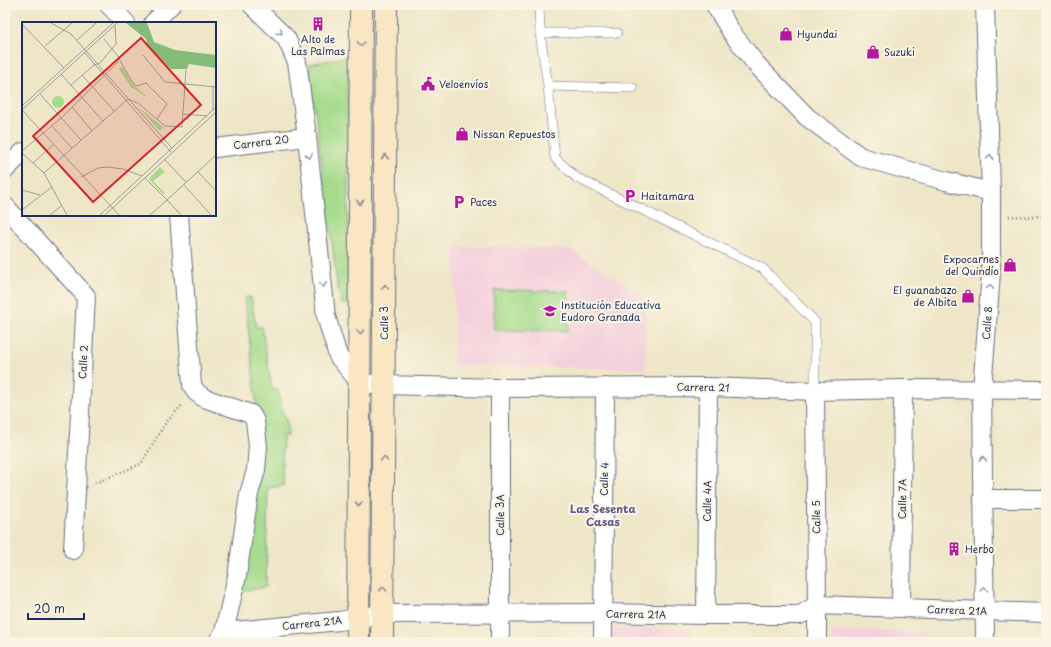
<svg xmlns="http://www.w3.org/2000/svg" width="1051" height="647" font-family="'Playpen Sans',sans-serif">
	<rect width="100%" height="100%" fill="#fcf5e5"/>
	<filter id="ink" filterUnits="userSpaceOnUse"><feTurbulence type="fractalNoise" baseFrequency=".025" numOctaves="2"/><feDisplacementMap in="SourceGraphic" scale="8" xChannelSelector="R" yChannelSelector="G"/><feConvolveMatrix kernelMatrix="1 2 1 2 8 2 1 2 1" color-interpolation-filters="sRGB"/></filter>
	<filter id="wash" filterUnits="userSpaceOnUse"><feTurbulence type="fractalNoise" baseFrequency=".012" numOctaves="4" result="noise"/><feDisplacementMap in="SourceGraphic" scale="16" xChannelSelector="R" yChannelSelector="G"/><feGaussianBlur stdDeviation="0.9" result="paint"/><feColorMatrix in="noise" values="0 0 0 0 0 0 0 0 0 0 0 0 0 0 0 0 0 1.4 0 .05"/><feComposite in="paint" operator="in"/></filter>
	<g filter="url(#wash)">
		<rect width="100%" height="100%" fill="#efe6c8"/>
		<g fill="#f4cfdd">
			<polygon points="455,246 569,249 646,297 645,369 453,365"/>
			<polygon points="614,628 691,629 691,642 614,642"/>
			<polygon points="832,631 925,632 925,642 832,642"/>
		</g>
		<g fill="#a6db8c" stroke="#608575">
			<polygon points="345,57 348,57 348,304 342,304 338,290 309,64"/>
			<polygon points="494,290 568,291 568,331 494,330"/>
			<polygon points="251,297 256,327 262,327 272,389 278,389 281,408 287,422 288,436 283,436 282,469 284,486 268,488 266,587 239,592 257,409 245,298"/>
		</g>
	</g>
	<g filter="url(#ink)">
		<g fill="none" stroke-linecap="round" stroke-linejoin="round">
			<g stroke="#656f83" stroke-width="10">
				<g id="lane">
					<polyline points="539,5 540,33 548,86 555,158 577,178 762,268 815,322 815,391"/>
					<polyline points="540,33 617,33"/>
					<polyline points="548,86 633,88"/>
				</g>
			</g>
			<g stroke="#656f83" stroke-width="20">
				<g id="street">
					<polyline points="109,5 126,23"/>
					<polyline points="252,5 286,38 297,62 307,137 326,316 338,356 360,383 384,385 500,388 708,387 815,391 903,389 1046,390"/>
					<polyline points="715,5 732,33 756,64 807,117 861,157 946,181 991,192"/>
					<polyline points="153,23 171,5"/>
					<polyline points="215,148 307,137"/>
					<polyline points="5,170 23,152"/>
					<polyline points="5,206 86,296 73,550"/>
					<polyline points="179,215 192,385 196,392 204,398 251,414 255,421 258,446 256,470 249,494 237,576 224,632 218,641"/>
					<polyline points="815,391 817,605 817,642"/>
					<polyline points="983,499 1046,499"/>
					<polyline points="901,608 903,389"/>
					<polyline points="706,615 708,387"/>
					<polyline points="224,632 339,621 382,614 603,613 706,615 800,615 817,605 1046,613"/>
					<polyline points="500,642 500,388"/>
					<polyline points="603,642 605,387"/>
					<polyline points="985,642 982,390 991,273 991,192 985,5"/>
				</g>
			</g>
			<g stroke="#656f83" stroke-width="24">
				<g id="secondary">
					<polyline points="358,642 361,5"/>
					<polyline points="382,642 386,5"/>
				</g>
			</g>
			<g stroke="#656f83" stroke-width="2.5" stroke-dasharray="1 3" stroke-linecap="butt">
				<polyline points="1009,216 1034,217 1046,215"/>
				<polyline points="95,483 141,464 164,425 183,404"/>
			</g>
			<use href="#lane" stroke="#fff" stroke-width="9"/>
			<use href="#street" stroke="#fff" stroke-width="18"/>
			<use href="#secondary" stroke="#f9e7c3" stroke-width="22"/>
		</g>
		<defs><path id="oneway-chevron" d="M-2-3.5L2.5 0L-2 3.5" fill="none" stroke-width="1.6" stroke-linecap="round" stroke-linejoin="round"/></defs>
		<g stroke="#8d97ae">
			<use href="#oneway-chevron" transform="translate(280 32) rotate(43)"/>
			<use href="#oneway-chevron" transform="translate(309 156) rotate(84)"/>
			<use href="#oneway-chevron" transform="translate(990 157) rotate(-92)"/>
			<use href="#oneway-chevron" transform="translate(323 285) rotate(84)"/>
			<use href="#oneway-chevron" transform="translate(990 287) rotate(-86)"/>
			<use href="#oneway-chevron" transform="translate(983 459) rotate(-90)"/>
			<use href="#oneway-chevron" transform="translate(984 589) rotate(-91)"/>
		</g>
		<g stroke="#8a8b90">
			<use href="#oneway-chevron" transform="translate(361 44) rotate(91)"/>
			<use href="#oneway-chevron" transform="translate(385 157) rotate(-90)"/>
			<use href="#oneway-chevron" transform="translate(360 202) rotate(90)"/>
			<use href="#oneway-chevron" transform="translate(385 287) rotate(-90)"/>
			<use href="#oneway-chevron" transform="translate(360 332) rotate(90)"/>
			<use href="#oneway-chevron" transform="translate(384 459) rotate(-90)"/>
			<use href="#oneway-chevron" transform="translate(359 504) rotate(90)"/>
			<use href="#oneway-chevron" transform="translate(383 589) rotate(-90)"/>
		</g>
	</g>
	<defs>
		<g id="building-bare" transform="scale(1.08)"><path d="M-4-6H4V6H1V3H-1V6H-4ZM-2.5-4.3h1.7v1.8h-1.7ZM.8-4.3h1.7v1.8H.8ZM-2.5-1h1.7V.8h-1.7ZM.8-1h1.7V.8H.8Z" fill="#b5179e" stroke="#fcf5e5" stroke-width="2.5" paint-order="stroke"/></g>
		<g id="shop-bare" transform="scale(1.08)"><path d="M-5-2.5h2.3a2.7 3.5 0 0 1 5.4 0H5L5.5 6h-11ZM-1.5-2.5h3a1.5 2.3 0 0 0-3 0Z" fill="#b5179e" stroke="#fcf5e5" stroke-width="2.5" paint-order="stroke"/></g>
		<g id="civic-bare" transform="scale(1.08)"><path d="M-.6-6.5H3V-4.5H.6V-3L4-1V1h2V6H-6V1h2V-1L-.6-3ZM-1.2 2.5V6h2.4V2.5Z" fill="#b5179e" stroke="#fcf5e5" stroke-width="2.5" paint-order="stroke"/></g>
		<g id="parking-bare" transform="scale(1.08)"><path d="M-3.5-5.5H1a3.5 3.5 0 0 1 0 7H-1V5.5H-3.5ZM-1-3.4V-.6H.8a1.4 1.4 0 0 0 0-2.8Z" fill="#b5179e" stroke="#fcf5e5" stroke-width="2.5" paint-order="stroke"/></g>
		<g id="school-bare" transform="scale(1.08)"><path d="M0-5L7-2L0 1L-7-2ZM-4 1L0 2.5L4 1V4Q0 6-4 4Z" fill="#b5179e" stroke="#fcf5e5" stroke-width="2.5" paint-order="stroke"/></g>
	</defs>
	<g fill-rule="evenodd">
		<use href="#building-bare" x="318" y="24"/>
		<use href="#shop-bare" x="786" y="34"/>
		<use href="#shop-bare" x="873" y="52"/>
		<use href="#civic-bare" x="428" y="84"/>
		<use href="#shop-bare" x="462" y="134"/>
		<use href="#parking-bare" x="630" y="196"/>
		<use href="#parking-bare" x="459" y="202"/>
		<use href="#shop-bare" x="1010" y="265"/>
		<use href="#shop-bare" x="968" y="296"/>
		<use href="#school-bare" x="550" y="311"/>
		<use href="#building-bare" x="954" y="549"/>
	</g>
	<g text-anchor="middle" stroke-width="4" stroke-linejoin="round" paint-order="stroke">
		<g font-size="10" fill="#1b2f5e" stroke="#fcf5e5" text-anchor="start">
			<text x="797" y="38">Hyundai</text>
			<text x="318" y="43" text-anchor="middle">Alto de<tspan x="318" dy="12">Las Palmas</tspan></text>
			<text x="884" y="56">Suzuki</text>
			<text x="439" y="88">Veloenvíos</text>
			<text x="473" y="138">Nissan Repuestos</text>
			<text x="641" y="200">Haitamara</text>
			<text x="470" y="206">Paces</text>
			<text x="999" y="263" text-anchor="end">Expocarnes<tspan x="999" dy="12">del Quindío</tspan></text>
			<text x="957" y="294" text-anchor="end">El guanabazo<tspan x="957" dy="12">de Albita</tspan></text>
			<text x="561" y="309">Institución Educativa<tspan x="561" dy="12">Eudoro Granada</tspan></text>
			<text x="965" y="553">Herbo</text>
		</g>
		<g font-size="10" fill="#1b2f5e" stroke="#fcf5e5">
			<text transform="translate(261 142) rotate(-7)" y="4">Carrera 20</text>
			<text transform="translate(384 323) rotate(-90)" y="4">Calle 3</text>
			<text transform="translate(987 323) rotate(-86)" y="4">Calle 8</text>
			<text transform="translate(83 362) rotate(-87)" y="4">Calle 2</text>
			<text transform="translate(703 387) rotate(1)" y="4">Carrera 21</text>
			<text transform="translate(604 479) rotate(-89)" y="4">Calle 4</text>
			<text transform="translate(902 499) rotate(-89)" y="4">Calle 7A</text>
			<text transform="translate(707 501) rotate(-89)" y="4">Calle 4A</text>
			<text transform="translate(500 515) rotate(-90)" y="4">Calle 3A</text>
			<text transform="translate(816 517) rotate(-91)" y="4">Calle 5</text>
			<text transform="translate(957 610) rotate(2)" y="4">Carrera 21A</text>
			<text transform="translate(636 614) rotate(1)" y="4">Carrera 21A</text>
			<text transform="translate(312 623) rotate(-6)" y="4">Carrera 21A</text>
		</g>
		<g font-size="11" font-weight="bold" fill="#605b92" stroke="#fcf5e5">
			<text x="603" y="513">Las Sesenta<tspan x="603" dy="13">Casas</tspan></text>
		</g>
	</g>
	<g transform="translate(22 22)">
		<rect width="194" height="194" fill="#efe6c8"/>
		<path d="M100,44L110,61L126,76L109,65L97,47ZM30 80a6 6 0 1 1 12 0a6 6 0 1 1-12 0ZM115,84L141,105L138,109L116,85ZM138,145L143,150L131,159L143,171L141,172L127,157Z" fill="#a6db8c"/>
		<path d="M104,1H125L132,20L153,28L194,33V46L167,42L165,47H149L126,25L124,17Z" fill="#84bb78"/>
		<path fill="none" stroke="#9a9d9e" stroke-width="1" d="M29,1L49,12L150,126M0,2L42,46M82,17L95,33L111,61L115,64L124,61L145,82L135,97M55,18L74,1M23,24L50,1M62,30L149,130M121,33L143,60L194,65M39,52L81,99M60,53L92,89M49,63L72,43L78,41L94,22L93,3M191,65V88M18,72L59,118M0,84L91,1M50,85L70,109M0,88L97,193M0,88L95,1M161,92L185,94M30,104L50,126M0,129L39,96L97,39M0,131L22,151L45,193M143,138L164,160M11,141L32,122M176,150L194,169M22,151L106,77L116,81L143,104L160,105L164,48M59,155L76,146L85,145L101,147L120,154M123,156L145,178L128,193M162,163L189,193M0,168L18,173M0,188L30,165M28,193L39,184M78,193L194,85M83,193L194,90M159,193L145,178L194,133"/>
		<path fill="#d62828" fill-opacity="0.15" stroke="#d62828" stroke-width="2" d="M119,16L179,83L71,180L11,114Z"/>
		<rect width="194" height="194" fill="none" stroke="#1b2f5e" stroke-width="2"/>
	</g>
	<rect width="1051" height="647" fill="none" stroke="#fcf5e5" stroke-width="20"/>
	<path d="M28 613v6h56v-6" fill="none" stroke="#1b2f5e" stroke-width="2"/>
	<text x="34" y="613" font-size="12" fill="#1b2f5e" stroke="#fcf5e5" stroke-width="3" paint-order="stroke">20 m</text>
</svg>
